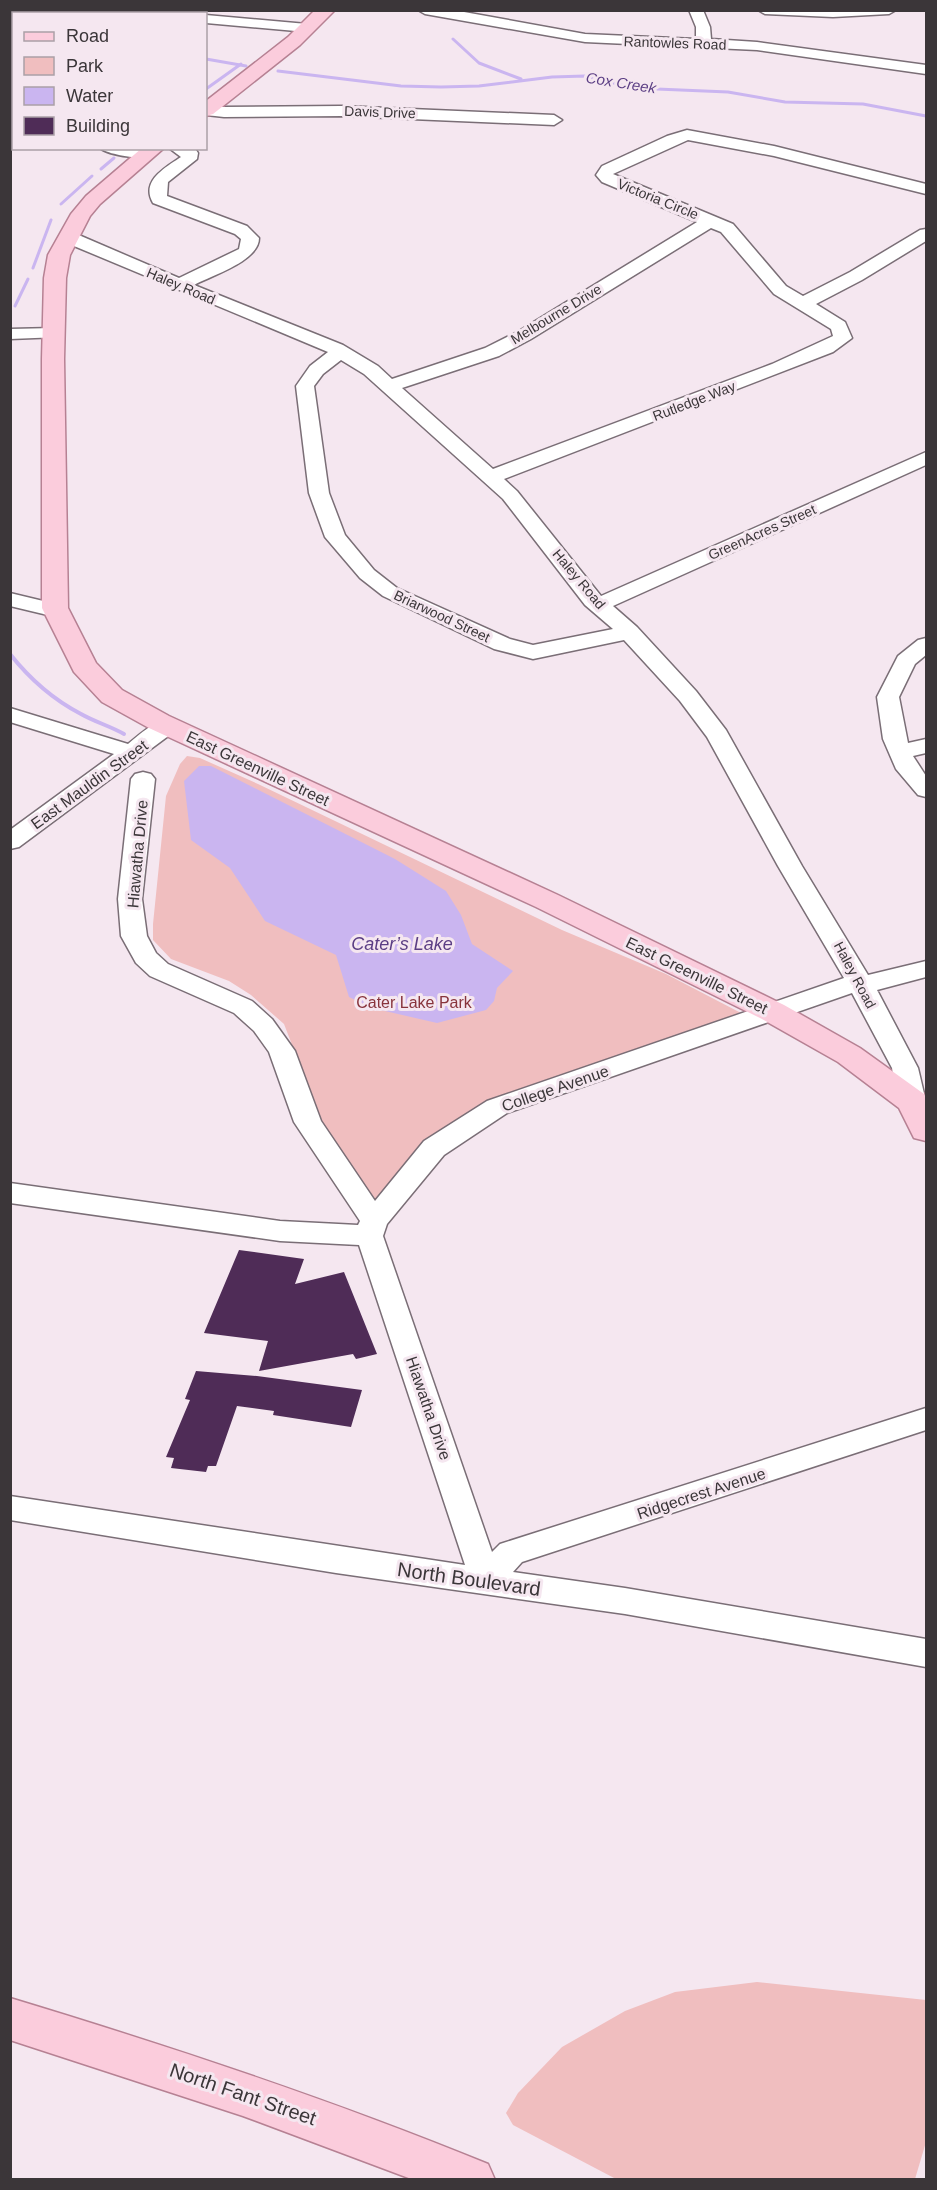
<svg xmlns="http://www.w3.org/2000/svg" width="937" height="2190" font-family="Arial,sans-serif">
	<rect width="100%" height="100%" fill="#f5e7f0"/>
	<g fill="#f0bebf">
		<polygon points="187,756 200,758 258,784 562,930 666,974 741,1013 513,1096 384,1199 368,1200 326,1133 284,1024 251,995 229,981 171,959 153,940 153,924 166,796 180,764"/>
		<polygon points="757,1982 926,2000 926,2142 915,2179 616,2179 513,2125 506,2113 518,2093 562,2047 625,2011 675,1992"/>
	</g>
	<polygon fill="#cab5f0" points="199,766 211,766 395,859 446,891 461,915 472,944 513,971 497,988 494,1001 486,1010 437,1023 372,1008 349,997 336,955 265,921 230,868 191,840 184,781"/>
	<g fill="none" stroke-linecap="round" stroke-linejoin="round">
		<g stroke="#cab5f0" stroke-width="3">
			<polyline points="10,33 14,34"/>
			<polyline points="453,39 479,63 521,79"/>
			<polyline points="206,59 246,66"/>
			<polyline points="278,71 401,86 441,87 479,86 552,77 585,76 633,88 728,92 785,102 863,104 926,116"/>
			<polyline points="206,89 241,64"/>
			<polyline points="101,169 114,158"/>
			<polyline points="61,204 92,176"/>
			<polyline points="33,268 51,220"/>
			<polyline points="15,306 28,279"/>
		</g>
		<path stroke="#cab5f0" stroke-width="4" d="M10,654C29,678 54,700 81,714C95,722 110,726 124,734"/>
	</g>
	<g fill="#4f2c57">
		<polygon points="239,1250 304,1259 295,1284 344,1272 377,1354 356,1359 353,1354 259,1371 268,1341 204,1333"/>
		<polygon points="196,1371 257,1376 362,1390 351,1427 273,1415 274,1411 237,1406 216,1466 208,1466 206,1472 171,1468 174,1458 166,1457 190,1400 185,1399"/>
	</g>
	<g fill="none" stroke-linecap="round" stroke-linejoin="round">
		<g stroke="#7a6e76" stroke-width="3">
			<g id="minor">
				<polygon points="151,10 166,10 164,14 149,14"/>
				<polygon points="418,10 453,10 585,34 696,39 696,27 689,10 703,10 710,27 711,39 757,42 926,65 926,74 757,50 585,42 425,14"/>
				<polygon points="758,10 896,10 889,14 833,17 765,14"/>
				<polygon points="206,15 307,24 314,28 307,32 206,23"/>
				<polygon points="206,105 224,107 341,106 554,115 562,120 554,125 341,116 224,117 206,115"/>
				<path d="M687,130L774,146L926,184V194L774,156L688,140L613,174L733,224L786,286L803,296L850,272L920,230L926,229V241L862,280L816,304L845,322L852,338L833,352L504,479L517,491L601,596L926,452V465L613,606L637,627L696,691L726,730L802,866L868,975L926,961V977L877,990L918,1068L926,1102L922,1108L912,1111L902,1108L898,1102L892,1068L852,993L507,1113L444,1155L387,1224L383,1236L492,1552L500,1544L926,1408V1430L522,1562L513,1572L625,1588L926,1639V1667L625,1614L336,1573L10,1520V1496L465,1565L359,1245L280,1241L10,1203V1183L280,1221L358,1225L360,1221L294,1122L269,1052L254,1031L234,1013L150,976L136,963L121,936L118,899L131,779L135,774L143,772L151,774L155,779L142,899L147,936L156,953L168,964L252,1001L272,1019L295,1051L321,1121L375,1201L424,1141L487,1101L844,978L778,866L707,737L680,701L624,640L533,659L494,649L383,596L360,578L325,537L309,493L296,386L310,366L328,352L62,241L59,237L62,233H74L179,278L239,249L241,239L235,234L153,203C140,181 166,167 181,157L169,148L196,150L198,153L197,159L168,182L167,196L247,226L259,238C259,261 213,275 194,285L343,345L378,366L392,379L485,348L519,331L697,222L602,182L596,175L602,166L667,136ZM711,228L721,232L774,294L831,329L833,336L772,364L493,469L402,388L499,356L531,339ZM341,360L364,374L503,499L585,605L613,629L533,645L510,639L397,588L374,570L345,535L329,493L314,386L323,374Z"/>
				<rect x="10" y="134" width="4" height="10"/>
				<path d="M100,148L154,151L156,154C149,162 108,155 100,148Z"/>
				<polygon points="54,328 60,329 63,333 60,337 10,339 10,329"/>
				<polygon points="10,593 64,606 67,611 64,616 56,617 10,606"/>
				<polygon points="926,638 926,655 915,664 899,697 908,743 926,739 926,753 913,756 926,776 926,797 918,795 896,769 883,739 877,697 898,656 918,640"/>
				<path d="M10,708L128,744C142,733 157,717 175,721L178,726L175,731L19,847L10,849V830L114,754L10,722Z"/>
			</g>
		</g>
		<g stroke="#b68193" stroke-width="3">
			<g id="major">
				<polygon points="315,10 335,10 300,45 213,114 206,116 206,101 288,37"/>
				<polygon points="142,148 164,148 100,204 90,216 70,255 66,278 64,359 68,608 96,663 122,690 169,716 558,895 784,1005 860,1048 924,1094 926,1099 926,1141 914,1138 899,1108 838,1062 762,1019 536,907 149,728 102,702 74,672 42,608 42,359 44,278 48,255 71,214 86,196"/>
				<path d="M10,1998C172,2047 332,2100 488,2164L495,2180H414L243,2116L10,2040Z"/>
			</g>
		</g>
		<use href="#minor" fill="#fff" fill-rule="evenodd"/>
		<use href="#major" fill="#fbccdc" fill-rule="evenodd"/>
	</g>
	<g text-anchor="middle" stroke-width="6" stroke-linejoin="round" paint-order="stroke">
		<g font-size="14" fill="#3b3639" stroke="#f5e7f0">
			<text transform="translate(675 43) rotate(2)" y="5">Rantowles Road</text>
			<text transform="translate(380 112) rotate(2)" y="5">Davis Drive</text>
			<text transform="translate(658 199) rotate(22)" y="5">Victoria Circle</text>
			<text transform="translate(181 286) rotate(23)" y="5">Haley Road</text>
			<text transform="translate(556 314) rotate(-31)" y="5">Melbourne Drive</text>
			<text transform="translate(694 401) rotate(-21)" y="5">Rutledge Way</text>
			<text transform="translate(762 532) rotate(-24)" y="5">GreenAcres Street</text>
			<text transform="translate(579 579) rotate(50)" y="5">Haley Road</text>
			<text transform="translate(442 616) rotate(25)" y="5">Briarwood Street</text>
			<text transform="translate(855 975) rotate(62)" y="5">Haley Road</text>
		</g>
		<g font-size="15" font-style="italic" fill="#5b3e84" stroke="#f5e7f0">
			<text transform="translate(621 83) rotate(9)" y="5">Cox Creek</text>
		</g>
		<g font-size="16" fill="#3b3639" stroke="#f5e7f0">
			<text transform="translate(258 768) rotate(25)" y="6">East Greenville Street</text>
			<text transform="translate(89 784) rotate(-36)" y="6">East Mauldin Street</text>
			<text transform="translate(137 854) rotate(-85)" y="6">Hiawatha Drive</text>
			<text transform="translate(697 975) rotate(26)" y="6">East Greenville Street</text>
			<text transform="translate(555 1088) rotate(-19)" y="6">College Avenue</text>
			<text transform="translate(429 1408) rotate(71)" y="6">Hiawatha Drive</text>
			<text transform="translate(701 1493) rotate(-18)" y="6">Ridgecrest Avenue</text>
		</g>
		<g font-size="16" fill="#88343c" stroke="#f5e7f0">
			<text x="414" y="1008">Cater Lake Park</text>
		</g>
		<g font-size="18" font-style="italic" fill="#5b3e84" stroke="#f5e7f0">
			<text x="402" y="950">Cater’s Lake</text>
		</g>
		<g font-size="20" fill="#3b3639" stroke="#f5e7f0">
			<text transform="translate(469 1579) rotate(8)" y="7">North Boulevard</text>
			<text transform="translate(243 2094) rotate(19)" y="7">North Fant Street</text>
		</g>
	</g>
	<rect width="937" height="2190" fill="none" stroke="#3b3639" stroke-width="24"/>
	<rect x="12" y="12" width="195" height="138" fill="#f5e7f0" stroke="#aba0a7" stroke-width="1.5"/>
	<rect x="24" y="32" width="30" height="9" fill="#fbccdc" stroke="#aba0a7" stroke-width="1.5"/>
	<text x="66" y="42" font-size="18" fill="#3b3639">Road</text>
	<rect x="24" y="57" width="30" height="18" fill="#f0bebf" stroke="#aba0a7" stroke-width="1.5"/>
	<text x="66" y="72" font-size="18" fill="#3b3639">Park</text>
	<rect x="24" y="87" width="30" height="18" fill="#cab5f0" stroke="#aba0a7" stroke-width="1.5"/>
	<text x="66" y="102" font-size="18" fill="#3b3639">Water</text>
	<rect x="24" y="117" width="30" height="18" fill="#4f2c57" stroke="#aba0a7" stroke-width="1.5"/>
	<text x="66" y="132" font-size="18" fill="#3b3639">Building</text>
</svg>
